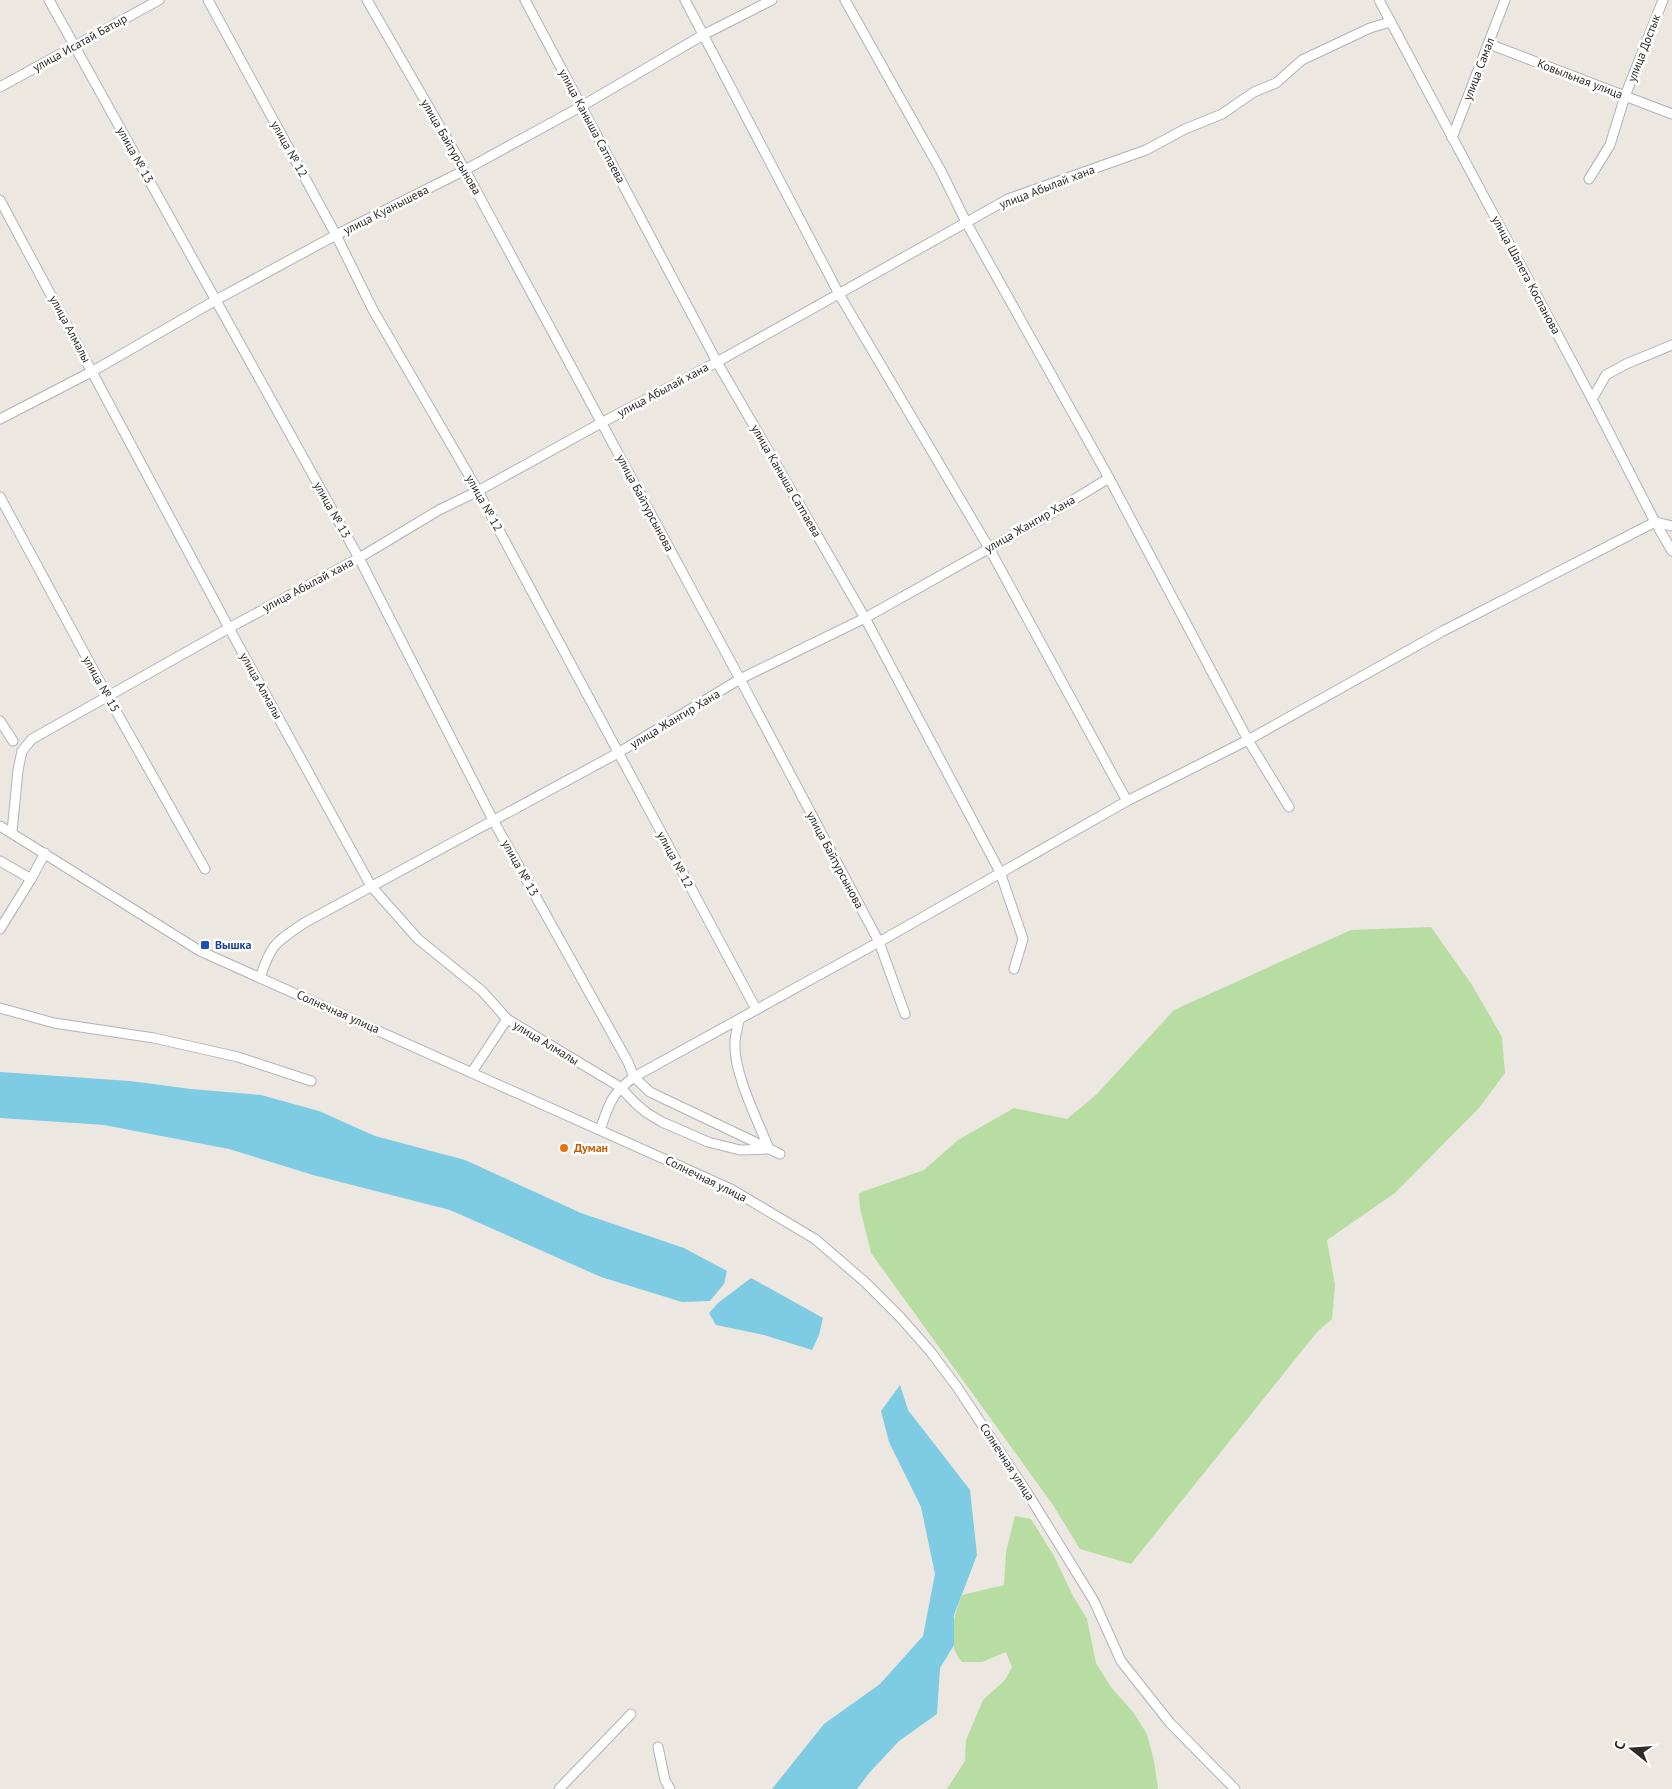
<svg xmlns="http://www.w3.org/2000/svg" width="1672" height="1789" font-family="'PT Sans',sans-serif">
	<rect width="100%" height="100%" fill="#ece7e0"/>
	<g fill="#b7dda2">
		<polygon points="1431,927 1472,985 1502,1037 1505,1073 1479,1108 1395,1193 1327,1240 1335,1285 1332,1319 1317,1332 1131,1564 1080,1549 1053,1505 871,1253 860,1208 859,1193 924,1170 958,1140 1014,1108 1067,1119 1097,1094 1174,1010 1351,930"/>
		<path d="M1015,1516L1031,1519L1054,1556L1073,1596L1087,1619L1096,1663L1111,1687L1133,1712L1147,1734L1154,1761L1158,1789H947L965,1761L966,1740L983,1700L1005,1680L1012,1667L1006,1652L982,1662H962C945,1643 954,1616 962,1595L1004,1585L1006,1552Z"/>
	</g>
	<g fill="#7ecbe4">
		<polygon points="0,1072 130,1081 191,1089 261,1095 319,1111 375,1136 465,1160 581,1213 684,1248 727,1271 724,1284 710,1301 682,1302 601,1277 450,1210 313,1175 229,1149 104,1125 0,1118"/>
		<polygon points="751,1278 823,1318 819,1335 812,1350 764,1335 716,1325 709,1313 718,1303"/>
		<polygon points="900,1385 908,1410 970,1490 977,1555 954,1615 954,1645 940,1668 937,1714 899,1741 870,1772 857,1789 772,1789 824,1724 880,1684 923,1636 935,1574 921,1507 889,1442 881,1411"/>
	</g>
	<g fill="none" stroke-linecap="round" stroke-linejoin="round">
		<g stroke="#b0b2bb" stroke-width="11">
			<g id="minor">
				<polyline points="49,0 359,558 493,820 628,1062 634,1077 650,1092 780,1154"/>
				<polyline points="208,0 336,235 373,310 478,491 756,1009"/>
				<polyline points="367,0 465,170 740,679 879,942 905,1014"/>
				<polyline points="525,0 717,362 865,618 1000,872 1023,939 1014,969"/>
				<polyline points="685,0 839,294 989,548 1127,801"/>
				<polyline points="845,0 941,171 966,222 1109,478 1248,740 1289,807"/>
				<polyline points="1379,0 1592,399 1655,522 1672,551"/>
				<polyline points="1489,44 1672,114"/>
				<polyline points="0,87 159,0"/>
				<polyline points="1452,138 1505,0"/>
				<polyline points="1589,179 1610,145 1625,96 1663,0"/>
				<path d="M0,200L229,628L371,886L418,939L482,991L507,1019L620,1087L636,1104L647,1113L662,1122L708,1142L740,1150L769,1149C758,1121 733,1072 735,1043C735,1035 738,1027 739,1020"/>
				<polyline points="1592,399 1606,375 1626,364 1672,345"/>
				<polyline points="0,419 93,371 216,300 336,235 465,170 582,106 703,35 772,0"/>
				<polyline points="0,497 107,695 205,869"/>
				<polyline points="0,721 13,741"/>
				<polyline points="0,826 200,951 731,1189 815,1239 865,1282 900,1317 930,1351 957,1387 1028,1494 1094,1601 1121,1661 1170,1723 1235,1789"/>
				<polyline points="12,832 18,770 22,751 32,739 229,628 359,558 439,510 478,491 601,423 717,362 1008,199 1146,150 1185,129 1222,114 1254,92 1276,83 1302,60 1370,28 1390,22"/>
				<polyline points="0,861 31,879 0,929"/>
				<polyline points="31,879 45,853"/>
				<path d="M260,978C271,944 275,943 304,923L618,753L740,679L865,618L1045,517L1109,478"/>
				<polyline points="0,1008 54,1023 154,1038 238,1057 311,1081"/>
				<polyline points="472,1072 507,1019"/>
				<path d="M600,1130C609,1104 611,1094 634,1077L879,942L1127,801L1248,740L1443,631L1655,522L1672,526"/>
				<polyline points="658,1747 665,1780 670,1789"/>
				<polyline points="559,1789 631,1714"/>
			</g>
		</g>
		<use href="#minor" stroke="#fff" stroke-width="9"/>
	</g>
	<rect fill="#1a4fb4" stroke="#fff" stroke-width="2" x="200" y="940" width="10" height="10" rx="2.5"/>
	<circle fill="#e8710a" stroke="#fff" stroke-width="2" cx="564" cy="1148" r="5"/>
	<g text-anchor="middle" stroke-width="5" stroke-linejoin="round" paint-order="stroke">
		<g font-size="12" fill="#2c2c2c" stroke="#fff">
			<text transform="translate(80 43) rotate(-29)" y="4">улица Исатай Батыр</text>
			<text transform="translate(1644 48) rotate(-69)" y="4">улица Достык</text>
			<text transform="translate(1479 69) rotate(-69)" y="4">улица Самал</text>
			<text transform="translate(1580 79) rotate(21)" y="4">Ковыльная улица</text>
			<text transform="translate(592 126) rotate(62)" y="4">улица Каныша Сатпаева</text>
			<text transform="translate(451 147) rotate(60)" y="4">улица Байтурсынова</text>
			<text transform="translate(289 149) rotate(61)" y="4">улица № 12</text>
			<text transform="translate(135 155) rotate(61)" y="4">улица № 13</text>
			<text transform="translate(1047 187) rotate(-21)" y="4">улица Абылай хана</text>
			<text transform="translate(386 210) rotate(-27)" y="4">улица Куанышева</text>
			<text transform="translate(1526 275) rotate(62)" y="4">улица Шапета Коспанова</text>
			<text transform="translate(70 329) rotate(62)" y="4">улица Алмалы</text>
			<text transform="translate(663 390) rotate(-28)" y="4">улица Абылай хана</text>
			<text transform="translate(786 481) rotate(60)" y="4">улица Каныша Сатпаева</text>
			<text transform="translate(484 503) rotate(61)" y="4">улица № 12</text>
			<text transform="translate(645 503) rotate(62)" y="4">улица Байтурсынова</text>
			<text transform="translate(332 510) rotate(61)" y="4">улица № 13</text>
			<text transform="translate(1030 524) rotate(-30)" y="4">улица Жангир Хана</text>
			<text transform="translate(308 585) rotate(-28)" y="4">улица Абылай хана</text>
			<text transform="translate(101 684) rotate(61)" y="4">улица № 15</text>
			<text transform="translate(261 686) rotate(61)" y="4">улица Алмалы</text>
			<text transform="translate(675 719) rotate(-31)" y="4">улица Жангир Хана</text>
			<text transform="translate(675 860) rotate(62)" y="4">улица № 12</text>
			<text transform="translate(835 860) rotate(62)" y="4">улица Байтурсынова</text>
			<text transform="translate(520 868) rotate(61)" y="4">улица № 13</text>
			<text transform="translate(338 1012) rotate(24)" y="4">Солнечная улица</text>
			<text transform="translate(546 1043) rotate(31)" y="4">улица Алмалы</text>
			<text transform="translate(706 1179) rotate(26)" y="4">Солнечная улица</text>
			<text transform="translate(1007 1462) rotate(57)" y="4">Солнечная улица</text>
		</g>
		<g font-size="12" font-weight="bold" fill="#164399" stroke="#fff" text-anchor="start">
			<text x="215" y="949">Вышка</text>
		</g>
		<g font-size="12" font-weight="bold" fill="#c56008" stroke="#fff" text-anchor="start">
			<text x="574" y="1152">Думан</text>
		</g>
	</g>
	<g transform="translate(1632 1749) rotate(287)" stroke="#ffffff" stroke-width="4" paint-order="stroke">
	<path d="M0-4L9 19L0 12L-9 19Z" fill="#2c2c2c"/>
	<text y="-8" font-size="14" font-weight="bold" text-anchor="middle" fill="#2c2c2c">С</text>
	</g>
</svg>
